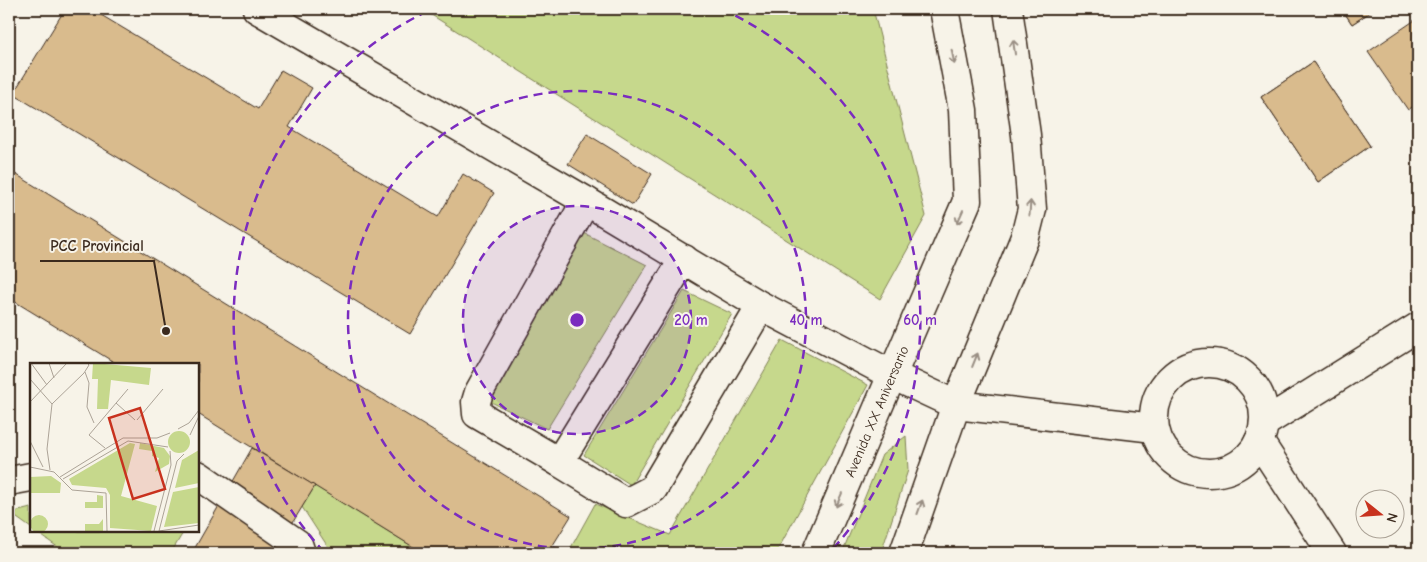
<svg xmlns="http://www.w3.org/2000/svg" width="1427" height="562" font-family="'Comic Neue',sans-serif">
	<rect width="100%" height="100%" fill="#f7f3e8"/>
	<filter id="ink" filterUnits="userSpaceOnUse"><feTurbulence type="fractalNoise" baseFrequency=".02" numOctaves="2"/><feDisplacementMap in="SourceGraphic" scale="10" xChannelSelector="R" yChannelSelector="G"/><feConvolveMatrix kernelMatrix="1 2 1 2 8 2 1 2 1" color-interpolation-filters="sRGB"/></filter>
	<g filter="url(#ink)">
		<g fill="#c6d88c" stroke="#808155">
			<polygon points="422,9 873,9 926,216 880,299"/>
			<polygon points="582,232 647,265 547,429 489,401"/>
			<polygon points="684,291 732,314 631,485 584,455"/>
			<polygon points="782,340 868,385 776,553 568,553 595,504 670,535"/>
			<polygon points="906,436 908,470 881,553 842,553 882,455"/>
			<polygon points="315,486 423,553 332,553 302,507"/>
			<polygon points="31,508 31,528 10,513"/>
			<polygon points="35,531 184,531 171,553 66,553"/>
		</g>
		<g fill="#d9bb8d" stroke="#3b2a1e">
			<polygon points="65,9 91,9 258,109 281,70 312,88 289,127 438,217 463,174 494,193 410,334 13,94"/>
			<polygon points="1342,9 1375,9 1352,24"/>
			<polygon points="1342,9 1375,9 1352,24"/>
			<polygon points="1418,18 1418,103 1408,110 1368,52"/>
			<polygon points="1313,62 1370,146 1318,182 1261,97"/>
			<polygon points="1313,62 1370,146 1318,182 1261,97"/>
			<polygon points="587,134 652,174 633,205 568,164"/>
			<polygon points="9,170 571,516 548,553 423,553 198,414 198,364 117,364 9,298"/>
			<polygon points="252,448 315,486 274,553 192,553"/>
		</g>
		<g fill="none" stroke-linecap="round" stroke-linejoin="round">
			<g stroke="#3b2a1e" stroke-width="31">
				<g id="minor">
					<polyline points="257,9 586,201 761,306 892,375 956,405 1154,428"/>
					<polyline points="684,259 559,462 626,503 653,489 761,306"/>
					<circle cx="1209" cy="418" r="55"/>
					<polyline points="1264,423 1418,327"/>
					<polyline points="1259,441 1332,553"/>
					<polyline points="559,462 477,414 476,402 479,392 586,201"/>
					<polyline points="198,475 298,544 301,553"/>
					<polyline points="9,481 31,477"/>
					<path id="s1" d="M816,553L892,375L967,201L963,110L944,9"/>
					<polyline points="904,553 956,405 1025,237 1032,209 1026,135 1008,9"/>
				</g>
			</g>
			<use href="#minor" stroke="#f7f3e8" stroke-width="28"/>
		</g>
		<defs><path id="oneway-shaft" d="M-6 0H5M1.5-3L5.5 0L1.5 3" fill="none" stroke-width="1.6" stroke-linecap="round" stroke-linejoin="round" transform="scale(1.25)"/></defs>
		<g stroke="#998e83">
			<use href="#oneway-shaft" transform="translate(1014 47) rotate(-98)"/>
			<use href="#oneway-shaft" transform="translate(953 57) rotate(79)"/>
			<use href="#oneway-shaft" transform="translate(1030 208) rotate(-86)"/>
			<use href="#oneway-shaft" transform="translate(960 217) rotate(114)"/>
			<use href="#oneway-shaft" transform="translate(975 360) rotate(-68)"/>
			<use href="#oneway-shaft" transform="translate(839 500) rotate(113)"/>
			<use href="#oneway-shaft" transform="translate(920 507) rotate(-70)"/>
		</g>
	</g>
	<circle cx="577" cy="320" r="114" fill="#7b2cbf" fill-opacity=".12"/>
	<g fill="none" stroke="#7b2cbf" stroke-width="2.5" stroke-dasharray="9 6">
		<circle cx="577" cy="320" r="114"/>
		<circle cx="577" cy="320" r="229"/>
		<path d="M324 552A343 343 0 0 1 432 9M722 9A343 343 0 0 1 830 552"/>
	</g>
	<g text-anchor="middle" stroke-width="4" stroke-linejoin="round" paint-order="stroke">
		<g font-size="14" fill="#3b2a1e" stroke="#f7f3e8">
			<text dy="5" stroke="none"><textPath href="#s1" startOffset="154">Avenida XX Aniversario</textPath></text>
		</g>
	</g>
	<g transform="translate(30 363)">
		<rect width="169" height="169" fill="#f7f3e8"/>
		<path d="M63,0L121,5L119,22L81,17L78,46H67L68,16H62ZM138 79a11 11 0 1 1 22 0a11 11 0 1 1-22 0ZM100,80L105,81L91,133L127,143L121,168L80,165V132L76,125L42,122L39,116ZM110,80L134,85L140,93L139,101L125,109L129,95L122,93V88L109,86ZM169,87V120L145,125L152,97ZM21,113L31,120L30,130H0V114ZM169,124V160L134,164L143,129ZM67,132L73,133V145H55V139H67ZM0 161a9 9 0 1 1 18 0a9 9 0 1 1-18 0ZM73,156V168H55V161H69Z" fill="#c6d88c"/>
		<path fill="none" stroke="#aca397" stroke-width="1" d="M1,0L17,22M19,0L24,15M55,9L59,20L57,44L64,60M0,16L22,41M0,39L37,0M86,40L105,57M22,41L54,10L59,2L57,0M107,57L133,26M148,66L159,60L169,47M160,72L169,53M0,78L13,104M75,85L59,72L98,26M0,104L24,109L42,127L76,130L77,168M20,107L17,86L22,41M30,114L93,75H127L140,70M33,116L98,78L138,84M124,168L141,102L140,88M129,168L169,162M129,168L147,98L154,91"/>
		<path fill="#c8321e" fill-opacity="0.15" stroke="#c8321e" stroke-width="2.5" d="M110,45L135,126L103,136L79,55Z"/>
		<rect width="169" height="169" fill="none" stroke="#3b2a1e" stroke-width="2.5"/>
	</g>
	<circle cx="577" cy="320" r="8" fill="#7b2cbf" stroke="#f7f3e8" stroke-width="2.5"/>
	<g font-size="15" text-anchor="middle" font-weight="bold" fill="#7b2cbf" stroke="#f7f3e8" stroke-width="4" stroke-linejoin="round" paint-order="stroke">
		<text x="691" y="325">20 m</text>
		<text x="806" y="325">40 m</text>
		<text x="920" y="325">60 m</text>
	</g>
	<path fill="none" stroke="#3b2a1e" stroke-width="2" d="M166 331L154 261H40"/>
	<circle fill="#3b2a1e" stroke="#f7f3e8" stroke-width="2" cx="166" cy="331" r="5"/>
	<g font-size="15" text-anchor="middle" font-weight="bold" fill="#3b2a1e" stroke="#f7f3e8" stroke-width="4" stroke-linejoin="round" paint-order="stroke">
		<text x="97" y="251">PCC Provincial</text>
	</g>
	<rect width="1427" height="562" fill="none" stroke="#f7f3e8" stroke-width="30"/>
	<rect x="15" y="15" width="1397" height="532" fill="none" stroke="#3b2a1e" stroke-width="2" filter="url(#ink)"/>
	<g transform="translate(1380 514) rotate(107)"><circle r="24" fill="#f7f3e8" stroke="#aca397"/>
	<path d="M0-4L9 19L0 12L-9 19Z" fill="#c8321e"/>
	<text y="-8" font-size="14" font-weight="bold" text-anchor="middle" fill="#3b2a1e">N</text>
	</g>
</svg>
